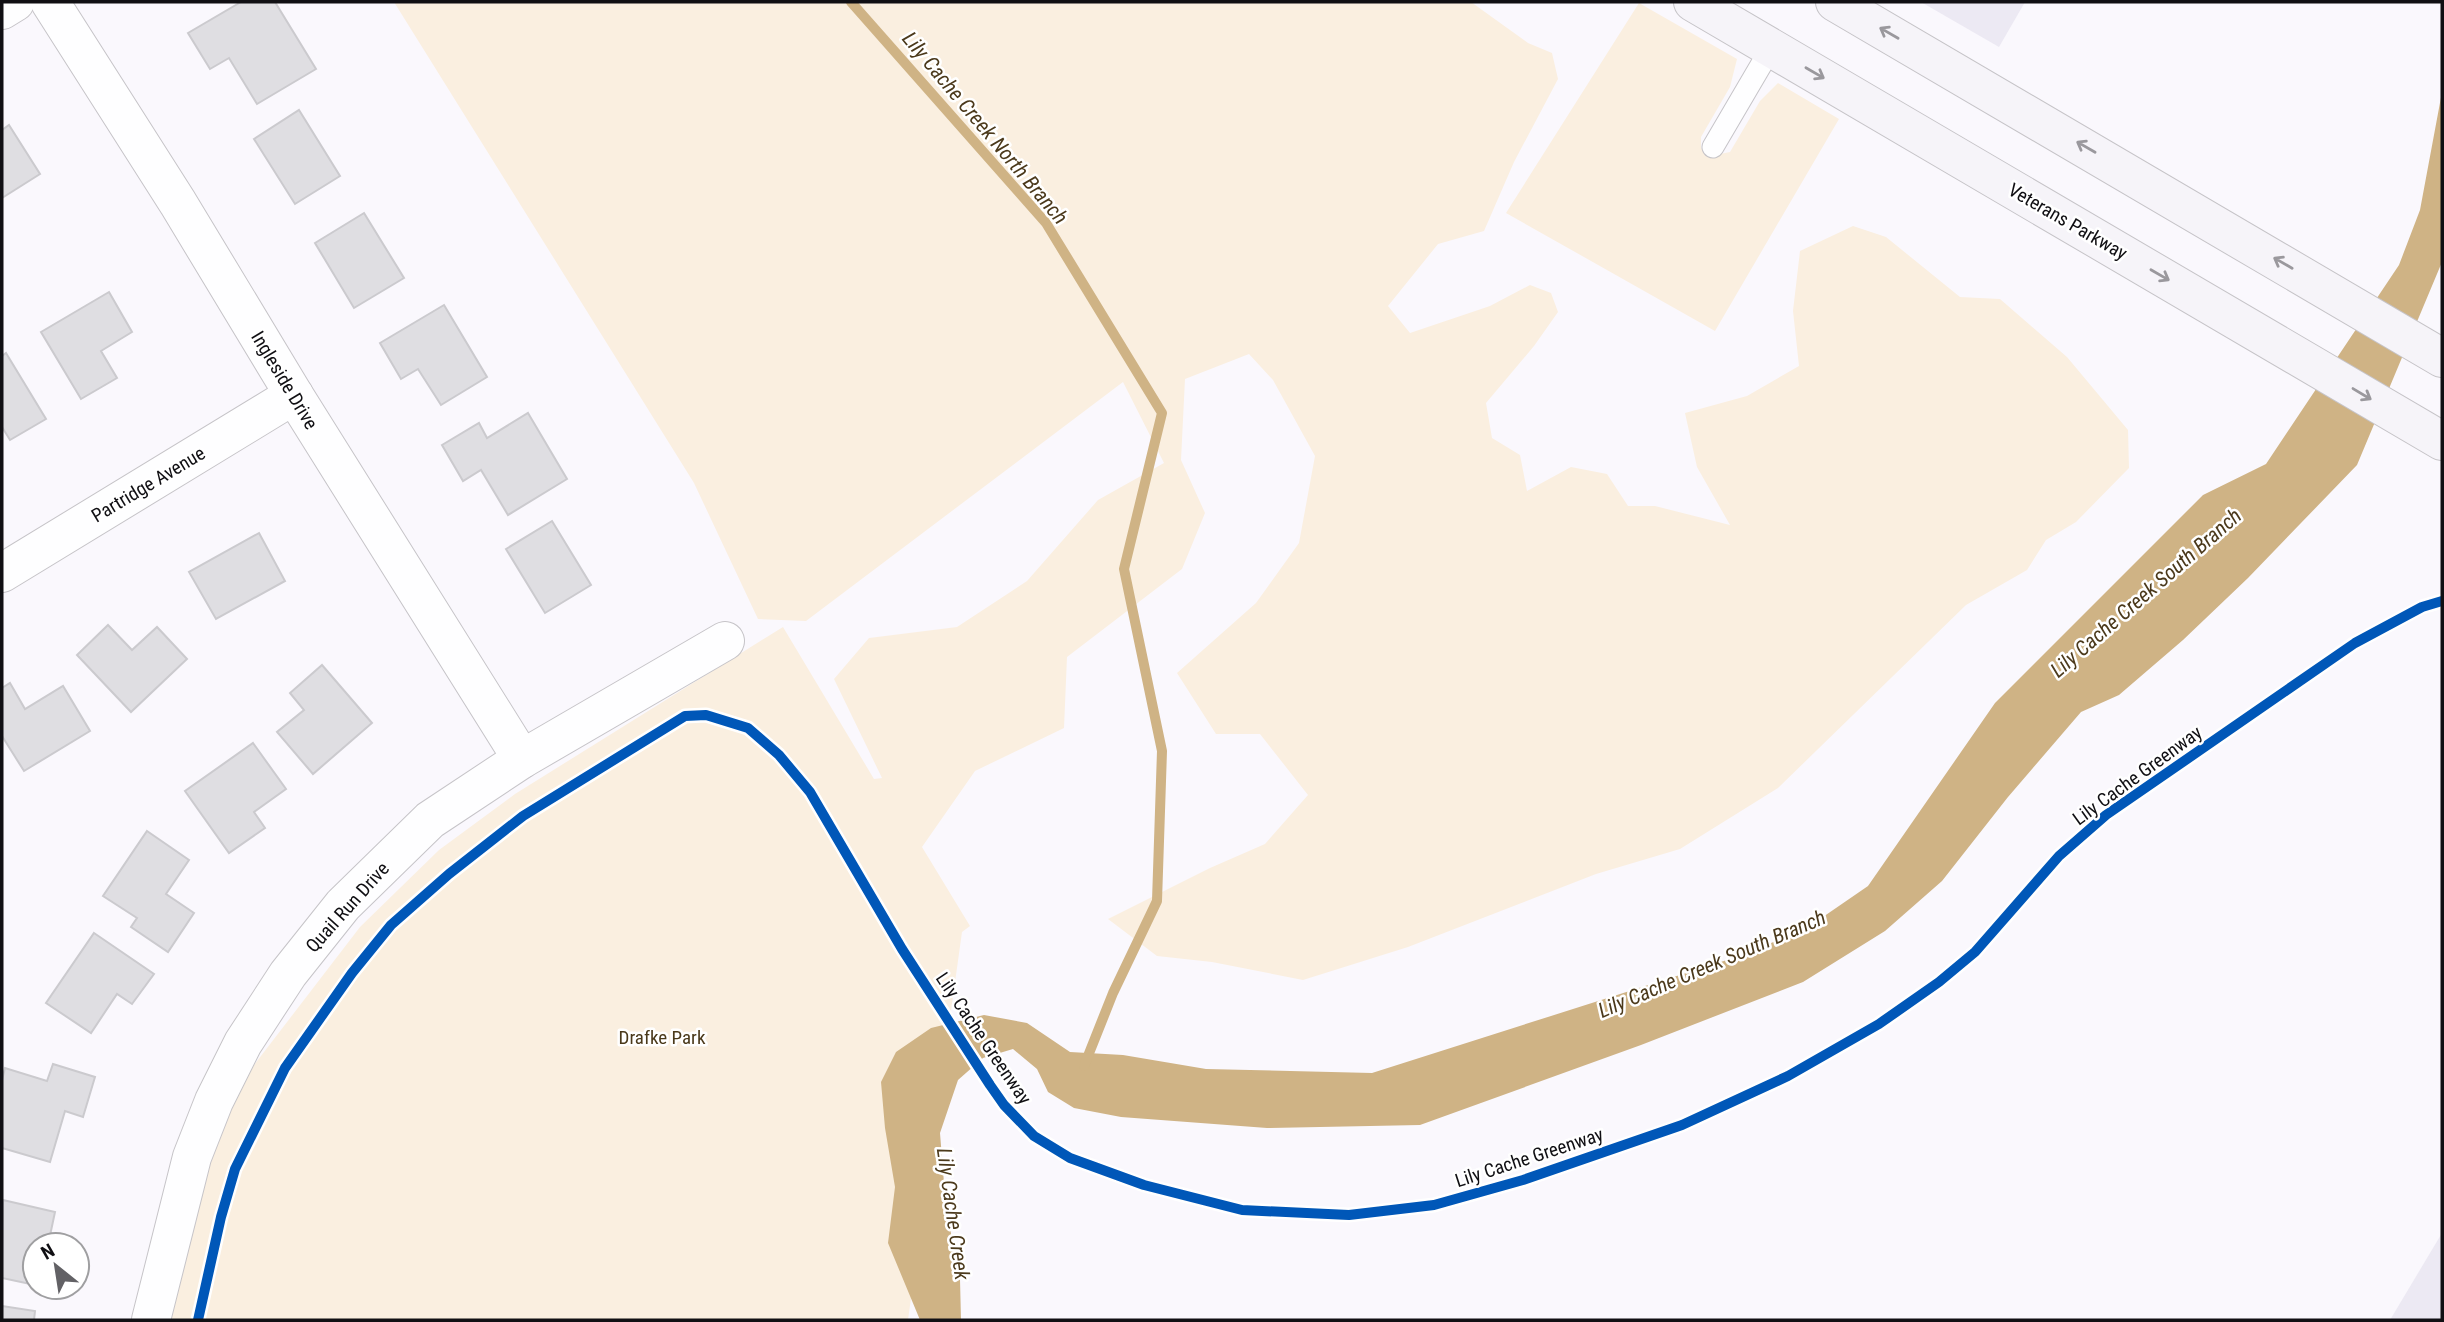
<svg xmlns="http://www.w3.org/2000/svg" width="2444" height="1322" font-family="'Roboto Condensed',sans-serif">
	<rect width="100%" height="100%" fill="#faf8fd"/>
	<g fill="#ece9f3">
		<polygon points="1921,2 2025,2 1999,47"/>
		<polygon points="2442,1233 2442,1320 2390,1320"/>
	</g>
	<g fill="#faefe0">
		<polygon points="394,2 1471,2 1528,43 1552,53 1558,79 1514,162 1484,231 1438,244 1388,306 1410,333 1490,306 1530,285 1551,293 1558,312 1534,346 1486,403 1492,438 1520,455 1527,491 1571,467 1607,474 1628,506 1655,506 1730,525 1697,467 1685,413 1747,396 1799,366 1793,311 1800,251 1853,226 1886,237 1960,297 2000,299 2067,357 2128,430 2129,468 2076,522 2046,540 2027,570 1966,605 1778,788 1680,849 1596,874 1408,947 1303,980 1212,962 1157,956 1108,919 1210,868 1265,844 1308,795 1260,734 1216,734 1177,673 1256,603 1299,543 1315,456 1273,380 1249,354 1185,379 1181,460 1205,513 1182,569 1067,657 1064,728 975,771 922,847 970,926 962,932 908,1320 167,1320 218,1112 360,927 439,850 515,794 783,627 874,779 882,778 834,679 869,638 957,627 1027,581 1098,500 1164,463 1123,382 806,621 758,619 694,483"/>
		<polygon points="1639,3 1737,59 1730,87 1701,137 1701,148 1715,155 1730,152 1760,101 1778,83 1839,119 1715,331 1506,213"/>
	</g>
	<polygon fill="#cfb385" points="2442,92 2442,262 2357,465 2248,578 2183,640 2119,695 2081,712 2008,797 1942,881 1885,931 1803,982 1641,1045 1420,1125 1267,1128 1121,1117 1074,1108 1048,1092 1037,1069 1013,1049 983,1058 958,1080 940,1133 946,1208 960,1279 961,1320 920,1320 888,1243 895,1187 885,1128 881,1082 896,1052 931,1028 984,1015 1027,1023 1070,1052 1123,1055 1206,1069 1372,1073 1730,959 1804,930 1868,886 1995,703 2203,495 2266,464 2399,265 2420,210"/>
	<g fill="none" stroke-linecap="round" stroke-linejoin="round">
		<polyline stroke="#cfb385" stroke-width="10" points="851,2 1046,223 1162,413 1124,569 1162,751 1157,901 1113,993 1084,1066"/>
	</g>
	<g fill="#dfdee2" stroke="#cbcace" stroke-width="2">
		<polygon points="241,2 275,2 316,69 257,104 229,58 210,69 188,33"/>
		<polygon points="299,110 340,176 295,204 254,139"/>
		<polygon points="9,125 40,174 2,198 2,130"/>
		<polygon points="364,213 404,278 354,308 315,243"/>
		<polygon points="109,292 132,332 101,351 117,378 81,399 41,332"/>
		<polygon points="444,305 487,377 441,405 418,369 401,379 380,343"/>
		<polygon points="6,353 46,419 10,440 2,427 2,356"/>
		<polygon points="528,413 567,479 508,515 481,470 463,481 442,445 479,423 487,438"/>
		<polygon points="552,521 591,585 545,613 506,549"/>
		<polygon points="259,533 285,581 216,619 189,572"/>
		<polygon points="108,625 132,650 157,627 187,659 131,712 77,655"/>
		<polygon points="322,665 372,723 313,774 277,732 304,710 290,693"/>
		<polygon points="10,683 25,709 63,686 90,731 24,771 2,736 2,688"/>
		<polygon points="253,743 286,789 254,812 265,828 229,853 185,791"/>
		<polygon points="147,831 189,860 166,894 194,913 168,952 131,927 137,918 103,896"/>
		<polygon points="94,933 154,974 132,1004 117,994 91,1033 46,1003"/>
		<polygon points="53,1064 95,1077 83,1117 65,1111 50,1162 2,1148 2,1080 5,1068 47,1081"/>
		<polygon points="3,1200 55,1212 48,1245 35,1245 35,1285 2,1278"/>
		<polygon points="2,1306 35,1311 34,1320 2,1320"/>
	</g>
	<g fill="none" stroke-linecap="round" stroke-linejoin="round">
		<g stroke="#c6c4c8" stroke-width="23">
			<polyline id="service" points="1713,147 1771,48"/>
		</g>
		<g stroke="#c6c4c8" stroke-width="40">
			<g id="minor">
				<polyline points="50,2 178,203 294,395 522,759"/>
				<polyline points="2,10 15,2"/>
				<polyline points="2,573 294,395"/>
				<polyline points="151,1320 192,1157 214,1101 243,1043 288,974 343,905 430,820 522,759 725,641"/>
			</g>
		</g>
		<g stroke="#c6c4c8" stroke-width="40">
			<g id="secondary">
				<polyline points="1693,2 2442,441"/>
				<polyline points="1835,2 2442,358"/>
			</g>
		</g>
		<use href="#service" stroke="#fefeff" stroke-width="21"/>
		<use href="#minor" stroke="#fefeff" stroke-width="38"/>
		<use href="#secondary" stroke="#f6f4f9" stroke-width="38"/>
		<g stroke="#fff" stroke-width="15">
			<polyline id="cycleway" points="198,1320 221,1217 235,1169 285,1068 352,973 391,925 449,874 523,816 685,716 706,715 748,728 779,755 810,792 902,949 990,1085 1004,1105 1034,1136 1070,1158 1144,1185 1242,1210 1349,1215 1434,1205 1523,1180 1682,1125 1788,1076 1879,1024 1939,982 1975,952 2059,856 2106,815 2355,643 2422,607 2442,601"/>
		</g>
		<use href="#cycleway" stroke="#0057b8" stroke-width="10"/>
	</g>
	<defs><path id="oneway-shaft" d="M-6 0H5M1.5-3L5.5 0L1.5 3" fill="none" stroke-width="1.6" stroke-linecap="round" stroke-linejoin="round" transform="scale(1.75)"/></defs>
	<g stroke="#9a989d">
		<use href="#oneway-shaft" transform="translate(1889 33) rotate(-150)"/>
		<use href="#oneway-shaft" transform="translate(1815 73) rotate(30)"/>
		<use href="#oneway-shaft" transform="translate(2086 147) rotate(-150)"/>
		<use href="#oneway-shaft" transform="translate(2283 263) rotate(-150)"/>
		<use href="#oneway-shaft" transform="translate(2160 275) rotate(30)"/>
		<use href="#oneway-shaft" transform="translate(2362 394) rotate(31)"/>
	</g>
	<g text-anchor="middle" stroke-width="5" stroke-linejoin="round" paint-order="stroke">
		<g font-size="19" fill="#100f13" stroke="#fff">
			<text transform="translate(2068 221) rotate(30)" y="7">Veterans Parkway</text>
			<text transform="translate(285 380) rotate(59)" y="7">Ingleside Drive</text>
			<text transform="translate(148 484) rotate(-31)" y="7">Partridge Avenue</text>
			<text transform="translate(2137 775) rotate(-36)" y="7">Lily Cache Greenway</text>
			<text transform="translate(347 907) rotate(-48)" y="7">Quail Run Drive</text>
			<text transform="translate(984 1038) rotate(56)" y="7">Lily Cache Greenway</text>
			<text transform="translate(1529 1157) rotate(-18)" y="7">Lily Cache Greenway</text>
		</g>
		<g font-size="19" fill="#4a391a" stroke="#fff">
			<text x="662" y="1044">Drafke Park</text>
		</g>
		<g font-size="21" font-style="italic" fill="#4b391b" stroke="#fff">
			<text transform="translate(985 128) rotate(50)" y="7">Lily Cache Creek North Branch</text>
			<text transform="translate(2146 593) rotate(-41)" y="7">Lily Cache Creek South Branch</text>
			<text transform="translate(1712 964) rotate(-23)" y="7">Lily Cache Creek South Branch</text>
			<text transform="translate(953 1214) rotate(82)" y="7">Lily Cache Creek</text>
		</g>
	</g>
	<rect width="2444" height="1322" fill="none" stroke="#100f13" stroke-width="7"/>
	<g transform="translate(56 1266) rotate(330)"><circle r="33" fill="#ffffff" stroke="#9f9fa1" stroke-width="2"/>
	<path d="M0-5L12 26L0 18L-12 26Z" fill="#626165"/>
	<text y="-10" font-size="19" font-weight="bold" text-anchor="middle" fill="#100f13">N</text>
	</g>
</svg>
